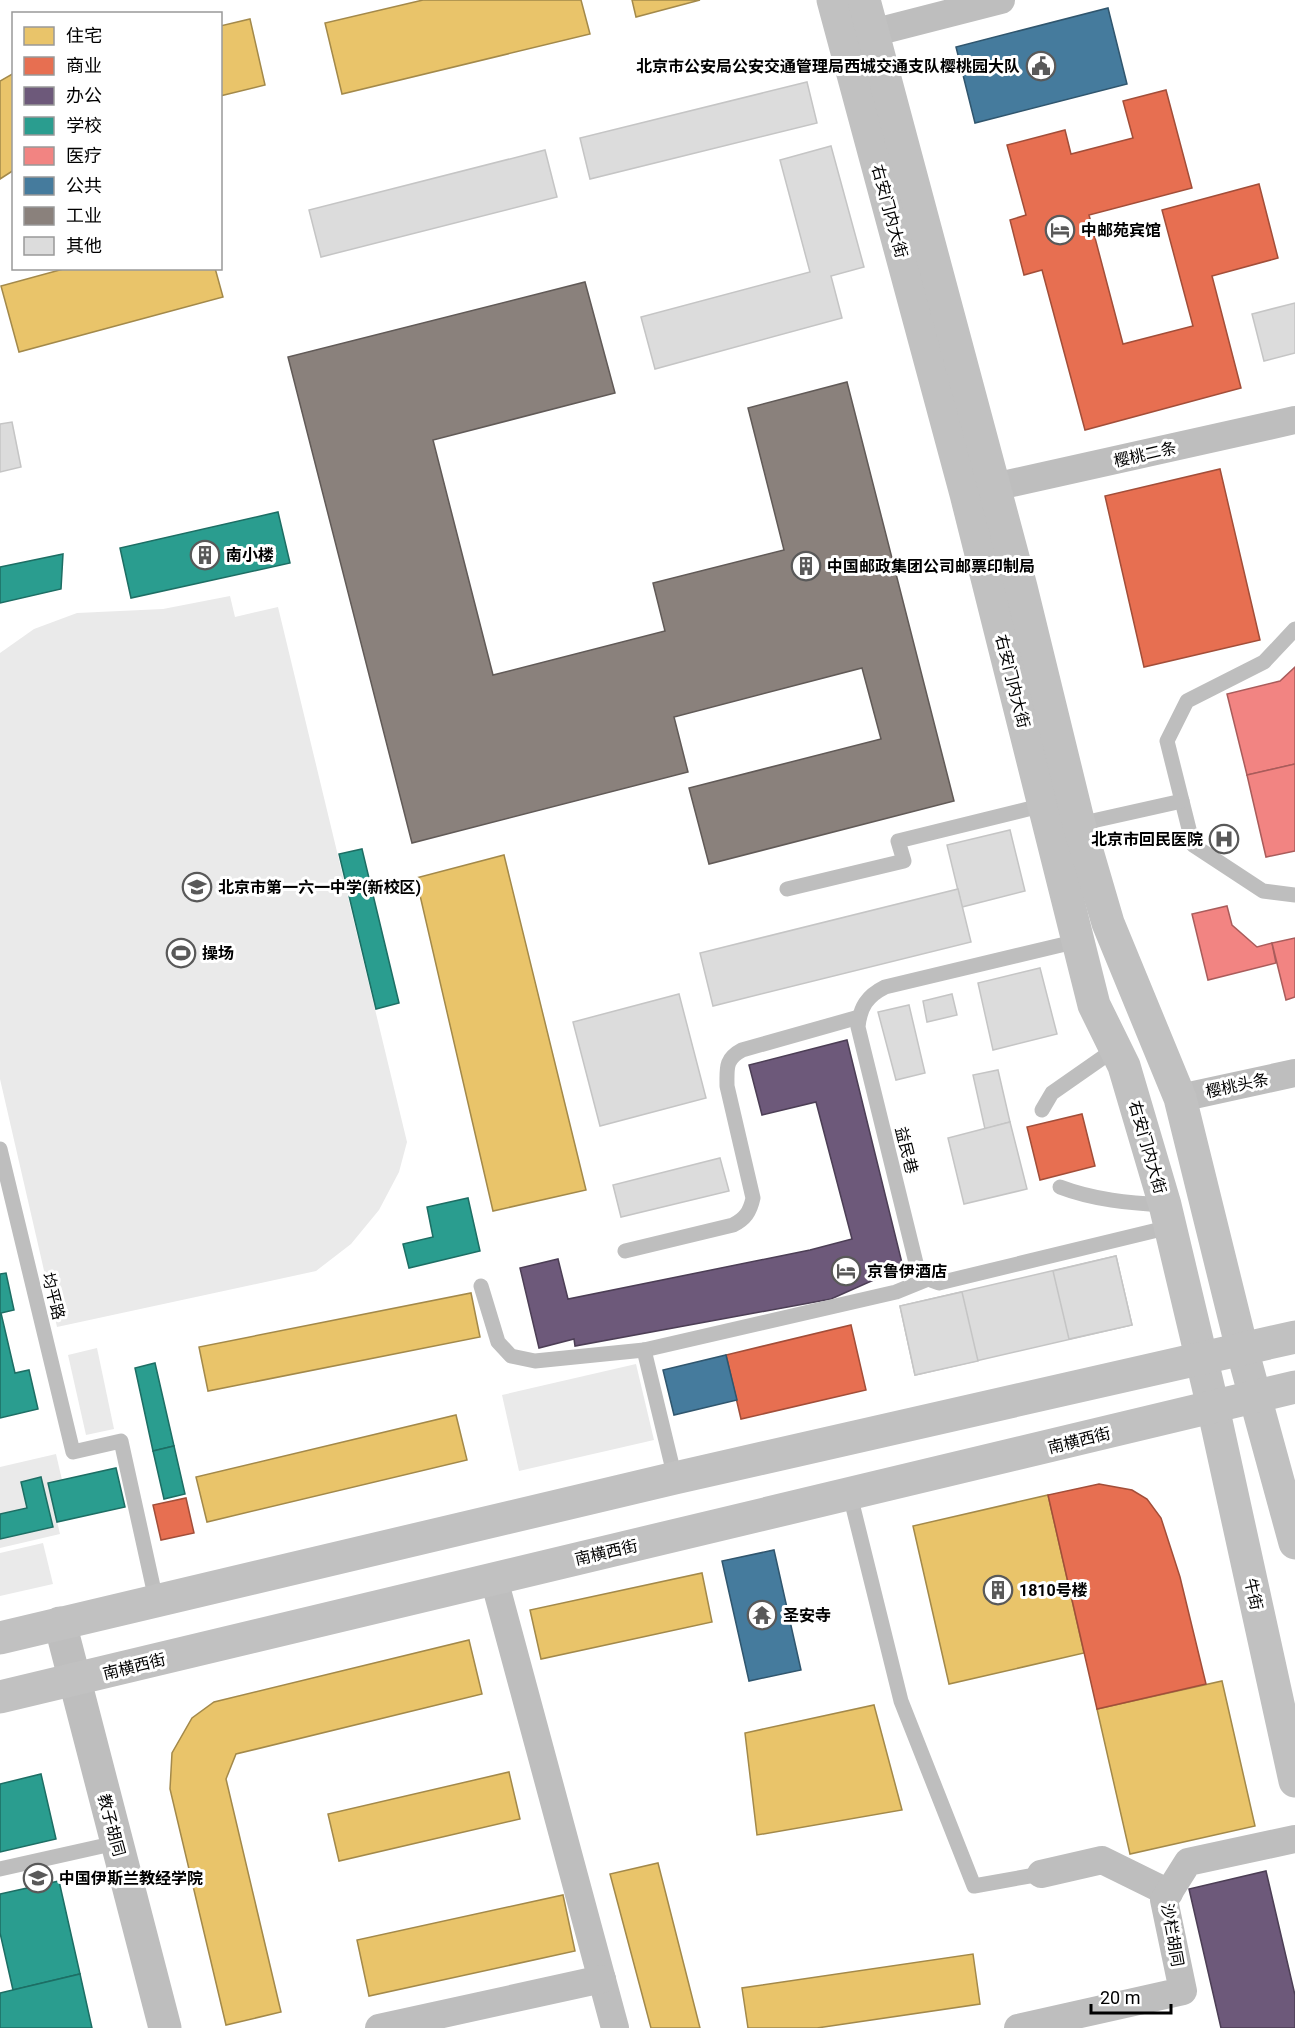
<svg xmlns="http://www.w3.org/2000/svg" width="1295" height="2028" font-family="Roboto,'Noto Sans SC',sans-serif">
	<rect width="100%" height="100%" fill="#fff"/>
	<g fill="#eaeaea">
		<polygon points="230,596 235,617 278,607 407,1142 399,1172 379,1210 351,1244 316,1271 57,1327 0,1079 0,653 34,629 77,613 163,609"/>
		<polygon points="97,1348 114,1429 86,1435 68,1355"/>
		<polygon points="636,1364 654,1440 519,1471 502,1395"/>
		<polygon points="56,1454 62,1480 48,1483 60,1534 0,1548 0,1467"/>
		<polygon points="43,1543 53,1584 0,1596 0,1553"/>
	</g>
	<g fill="#e9c46a" stroke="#a3894a" stroke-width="1.5">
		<polygon points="423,0 581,0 590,34 342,94 325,23"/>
		<polygon points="632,0 700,0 636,17"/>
		<polygon points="250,19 265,85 220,96 220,26"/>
		<polygon points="14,73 14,170 0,179 0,81"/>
		<polygon points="67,268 215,268 223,297 19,352 1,286"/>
		<polygon points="504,855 586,1190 493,1211 416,878"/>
		<polygon points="471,1293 480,1337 208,1391 199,1347"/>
		<polygon points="456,1415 467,1460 207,1522 196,1477"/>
		<polygon points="1048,1495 1084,1653 949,1684 913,1526"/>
		<polygon points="702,1573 712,1622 541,1659 530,1610"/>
		<polygon points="469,1640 482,1694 236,1754 226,1779 281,2012 226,2025 170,1789 172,1753 192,1718 214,1702"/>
		<polygon points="1222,1681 1255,1826 1130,1854 1097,1709"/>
		<polygon points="874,1705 902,1810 757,1835 745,1733"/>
		<polygon points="509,1772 520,1819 339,1861 328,1814"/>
		<polygon points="658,1863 700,2028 651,2028 610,1874"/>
		<polygon points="563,1895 575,1951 369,1996 357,1940"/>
		<polygon points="973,1954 980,2004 817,2028 748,2028 742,1988"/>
	</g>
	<g fill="#e76f51" stroke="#a24e39" stroke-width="1.5">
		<polygon points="1166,90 1192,188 1089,215 1123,344 1193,326 1162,210 1259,184 1278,258 1212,276 1241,388 1085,430 1042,270 1024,275 1010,220 1026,215 1007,145 1065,130 1071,154 1133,138 1123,101"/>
		<polygon points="1220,469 1260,640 1144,667 1105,496"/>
		<polygon points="1082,1114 1095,1166 1040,1180 1027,1127"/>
		<polygon points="851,1325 866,1390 741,1419 726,1355"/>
		<polygon points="1099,1484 1132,1490 1147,1499 1161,1518 1180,1577 1206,1684 1097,1709 1048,1495"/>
		<polygon points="186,1498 194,1533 161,1540 153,1505"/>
	</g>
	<g fill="#6d597a" stroke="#4c3e55" stroke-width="1.5">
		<polygon points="847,1040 903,1267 831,1299 575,1346 574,1339 539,1348 520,1268 558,1259 568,1299 810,1250 852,1239 816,1102 762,1115 749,1065"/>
		<polygon points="1266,1871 1295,1995 1295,2028 1221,2028 1189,1889"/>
	</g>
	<g fill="#2a9d8f" stroke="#1d6e64" stroke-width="1.5">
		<polygon points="278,512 290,563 131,598 120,548"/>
		<polygon points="63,554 61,589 0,603 0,567"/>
		<polygon points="362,849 399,1003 376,1009 339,854"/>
		<polygon points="468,1198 480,1251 409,1268 403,1244 433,1237 427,1207"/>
		<polygon points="6,1273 14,1310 1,1313 15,1373 29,1370 38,1409 0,1418 0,1274"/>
		<polygon points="155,1363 174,1446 153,1451 135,1368"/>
		<polygon points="174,1446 185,1494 164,1499 153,1451"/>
		<polygon points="116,1468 125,1507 57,1522 48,1483"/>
		<polygon points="41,1477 53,1527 0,1539 0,1514 27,1508 21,1482"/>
		<polygon points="41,1774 56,1839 0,1852 0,1784"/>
		<polygon points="59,1881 80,1974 13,1990 0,1933 0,1894"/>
		<polygon points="80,1974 92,2028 0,2028 0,1993"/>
	</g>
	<g fill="#f28482" stroke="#a95c5b" stroke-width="1.5">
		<polygon points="1295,667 1295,764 1247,775 1227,694 1280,681"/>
		<polygon points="1295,764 1295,851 1266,857 1247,775"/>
		<polygon points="1227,906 1232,925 1257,947 1272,943 1276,963 1208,980 1192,914"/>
		<polygon points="1295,938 1295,997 1286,1000 1272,943"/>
	</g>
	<g fill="#457b9d" stroke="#30566e" stroke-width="1.5">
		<polygon points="1108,8 1127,84 975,123 956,47"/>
		<polygon points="726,1355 737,1400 674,1415 663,1370"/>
		<polygon points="774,1550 801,1670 749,1681 722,1561"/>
	</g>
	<polygon fill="#8a817c" stroke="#615a57" stroke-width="1.5" points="585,282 615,393 433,440 493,675 665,631 653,583 784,550 748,408 847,382 954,801 709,864 689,788 881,739 862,668 674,717 688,772 412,843 288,357"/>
	<g fill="#dcdcdc" stroke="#c5c5c5" stroke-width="1.5">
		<polygon points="807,82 817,123 590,179 580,138"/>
		<polygon points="831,146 864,267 831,276 842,318 655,369 641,317 810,272 780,160"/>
		<polygon points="545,150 557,197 321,257 309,210"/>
		<polygon points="1295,303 1295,353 1264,361 1252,314"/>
		<polygon points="12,422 21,467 0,472 0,424"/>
		<polygon points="1010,830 1025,891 962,907 947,845"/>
		<polygon points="958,889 971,942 713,1006 700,953"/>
		<polygon points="1040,968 1057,1034 993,1050 978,983"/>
		<polygon points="679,994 706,1098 600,1126 573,1022"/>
		<polygon points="952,994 957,1015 927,1022 923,1001"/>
		<polygon points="909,1005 925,1073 896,1080 878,1012"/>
		<polygon points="998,1070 1010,1122 985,1129 973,1075"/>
		<polygon points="1010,1122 1027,1189 964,1204 948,1138"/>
		<polygon points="720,1158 729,1191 621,1217 613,1185"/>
		<polygon points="1116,1256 1132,1325 915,1375 900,1306"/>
		<polygon points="1116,1256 1132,1325 1069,1339 1053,1271"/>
		<polygon points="962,1292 978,1361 915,1375 900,1306"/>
	</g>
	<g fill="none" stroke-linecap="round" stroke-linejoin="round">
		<g stroke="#bebebe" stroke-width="15">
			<polyline points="1295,629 1264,662 1187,701 1167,741 1193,845 1263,891 1295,895"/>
			<polyline points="1079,824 1182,801"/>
			<polyline points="787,889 904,861 898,841 1044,805"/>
			<path d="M1078,941L885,987C867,996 860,1007 858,1027L917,1267L928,1279L939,1283L1170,1227"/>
			<polyline points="1042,1110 1052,1093 1115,1049"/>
			<polyline points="0,1149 73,1452 121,1441 156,1600"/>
			<path d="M1060,1187C1094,1200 1129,1203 1165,1205"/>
			<path d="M625,1251L733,1225C745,1219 750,1212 753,1198L727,1086C727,1068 725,1059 742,1050L859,1017"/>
			<polyline points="481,1286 498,1342 511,1356 535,1361 644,1350 896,1292 928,1279"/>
			<polyline points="644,1350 675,1478"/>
			<polyline points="850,1495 901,1701 974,1886 1041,1874"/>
			<polyline points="0,1869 116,1843"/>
		</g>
		<g stroke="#bebebe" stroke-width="28">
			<polyline points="872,33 1001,0"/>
			<polyline points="994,487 1295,420"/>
			<polyline points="1180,1098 1295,1073"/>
			<polyline points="494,1579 615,2028"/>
			<polyline points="1041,1874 1102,1860 1169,1893"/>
			<polyline points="379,2028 602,1979"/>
			<polyline points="1018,2028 1183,1991 1164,1900 1188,1862 1295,1839"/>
		</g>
		<polyline stroke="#bebebe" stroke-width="33" points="60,1623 165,2028"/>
		<g stroke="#c1c1c1" stroke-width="33">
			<polyline points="833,0 966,494 1094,1005 1124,1066 1165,1205 1213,1407 1295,1781"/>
			<polyline points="864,0 1021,587 1079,824 1108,923 1180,1098 1242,1349 1295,1543"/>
			<polyline points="0,1638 675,1478 1295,1337"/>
			<polyline points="0,1697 1295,1387"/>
		</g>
	</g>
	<defs>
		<g id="civic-ring" transform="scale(1.5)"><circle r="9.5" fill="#fff" stroke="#595959" stroke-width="1.5"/><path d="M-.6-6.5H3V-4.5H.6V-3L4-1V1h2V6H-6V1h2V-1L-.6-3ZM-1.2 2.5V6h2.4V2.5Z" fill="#595959"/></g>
		<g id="hotel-ring" transform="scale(1.5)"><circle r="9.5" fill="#fff" stroke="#595959" stroke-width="1.5"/><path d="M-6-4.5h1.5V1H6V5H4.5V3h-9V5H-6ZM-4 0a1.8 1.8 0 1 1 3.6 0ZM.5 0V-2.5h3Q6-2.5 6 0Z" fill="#595959"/></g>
		<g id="building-ring" transform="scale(1.5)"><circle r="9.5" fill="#fff" stroke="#595959" stroke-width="1.5"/><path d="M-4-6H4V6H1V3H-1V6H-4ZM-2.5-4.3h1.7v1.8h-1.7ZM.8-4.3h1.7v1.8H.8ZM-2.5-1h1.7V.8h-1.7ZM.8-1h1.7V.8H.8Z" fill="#595959"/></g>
		<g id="hospital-ring" transform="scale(1.5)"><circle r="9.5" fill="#fff" stroke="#595959" stroke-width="1.5"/><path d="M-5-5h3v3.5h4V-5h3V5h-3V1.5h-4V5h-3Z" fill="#595959"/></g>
		<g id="school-ring" transform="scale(1.5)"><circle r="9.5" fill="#fff" stroke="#595959" stroke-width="1.5"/><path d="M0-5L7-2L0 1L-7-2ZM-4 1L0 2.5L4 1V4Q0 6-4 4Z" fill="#595959"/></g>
		<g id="stadium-ring" transform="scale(1.5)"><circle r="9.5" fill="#fff" stroke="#595959" stroke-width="1.5"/><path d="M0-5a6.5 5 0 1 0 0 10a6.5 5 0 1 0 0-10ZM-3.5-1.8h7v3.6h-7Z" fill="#595959"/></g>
		<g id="temple-ring" transform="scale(1.5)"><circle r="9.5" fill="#fff" stroke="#595959" stroke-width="1.5"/><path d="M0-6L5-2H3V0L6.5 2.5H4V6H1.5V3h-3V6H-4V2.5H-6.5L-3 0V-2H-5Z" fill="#595959"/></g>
		<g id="university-ring" transform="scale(1.5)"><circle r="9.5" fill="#fff" stroke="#595959" stroke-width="1.5"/><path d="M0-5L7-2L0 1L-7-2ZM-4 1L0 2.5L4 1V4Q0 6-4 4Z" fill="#595959"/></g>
	</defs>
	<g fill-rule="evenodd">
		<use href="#civic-ring" x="1041" y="66"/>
		<use href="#hotel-ring" x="1060" y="230"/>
		<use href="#building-ring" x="205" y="555"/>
		<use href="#building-ring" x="806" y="566"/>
		<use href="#hospital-ring" x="1224" y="839"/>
		<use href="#school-ring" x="197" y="887"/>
		<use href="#stadium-ring" x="181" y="953"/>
		<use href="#hotel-ring" x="846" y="1271"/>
		<use href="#building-ring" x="998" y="1590"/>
		<use href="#temple-ring" x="762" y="1615"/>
		<use href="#university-ring" x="38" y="1878"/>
	</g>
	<g text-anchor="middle" stroke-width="6" stroke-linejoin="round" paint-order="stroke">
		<g font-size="16" font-weight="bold" fill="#000" stroke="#fff" text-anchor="start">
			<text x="1020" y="72" text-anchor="end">北京市公安局公安交通管理局西城交通支队樱桃园大队</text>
			<text x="1081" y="236">中邮苑宾馆</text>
			<text x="226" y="561">南小楼</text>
			<text x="827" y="572">中国邮政集团公司邮票印制局</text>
			<text x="1203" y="845" text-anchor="end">北京市回民医院</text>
			<text x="218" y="893">北京市第一六一中学(新校区)</text>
			<text x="202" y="959">操场</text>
			<text x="867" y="1277">京鲁伊酒店</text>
			<text x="1019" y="1596">1810号楼</text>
			<text x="783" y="1621">圣安寺</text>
			<text x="59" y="1884">中国伊斯兰教经学院</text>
		</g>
		<g font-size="16" fill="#000" stroke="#fff">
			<text transform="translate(890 211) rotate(75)" y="6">右安门内大街</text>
			<text transform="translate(1145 454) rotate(-13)" y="6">樱桃二条</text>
			<text transform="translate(1013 681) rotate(76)" y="6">右安门内大街</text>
			<text transform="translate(1237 1085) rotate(-12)" y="6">樱桃头条</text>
			<text transform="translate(1148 1147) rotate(74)" y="6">右安门内大街</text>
			<text transform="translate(907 1150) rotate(76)" y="6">益民巷</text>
			<text transform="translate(54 1296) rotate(76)" y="6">均平路</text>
			<text transform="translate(1079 1440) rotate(-14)" y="6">南横西街</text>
			<text transform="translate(606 1552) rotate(-13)" y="6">南横西街</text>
			<text transform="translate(1254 1594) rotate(78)" y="6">牛街</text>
			<text transform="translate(134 1666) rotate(-14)" y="6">南横西街</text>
			<text transform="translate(112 1825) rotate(75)" y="6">教子胡同</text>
			<text transform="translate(1173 1935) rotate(80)" y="6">沙栏胡同</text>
		</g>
	</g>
	<rect x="12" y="12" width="210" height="258" fill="#ffffff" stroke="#999999" stroke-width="1.5"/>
	<rect x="24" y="27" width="30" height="18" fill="#e9c46a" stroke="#999999" stroke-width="1.5"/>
	<text x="66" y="42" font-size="18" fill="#000000">住宅</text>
	<rect x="24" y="57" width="30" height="18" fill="#e76f51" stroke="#999999" stroke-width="1.5"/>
	<text x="66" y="72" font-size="18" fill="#000000">商业</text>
	<rect x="24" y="87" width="30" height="18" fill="#6d597a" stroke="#999999" stroke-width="1.5"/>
	<text x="66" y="102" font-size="18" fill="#000000">办公</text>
	<rect x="24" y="117" width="30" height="18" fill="#2a9d8f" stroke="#999999" stroke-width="1.5"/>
	<text x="66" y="132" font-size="18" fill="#000000">学校</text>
	<rect x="24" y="147" width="30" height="18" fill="#f28482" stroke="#999999" stroke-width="1.5"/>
	<text x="66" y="162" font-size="18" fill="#000000">医疗</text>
	<rect x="24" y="177" width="30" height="18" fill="#457b9d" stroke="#999999" stroke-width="1.5"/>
	<text x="66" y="192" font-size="18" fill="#000000">公共</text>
	<rect x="24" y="207" width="30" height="18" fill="#8a817c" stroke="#999999" stroke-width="1.5"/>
	<text x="66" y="222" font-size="18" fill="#000000">工业</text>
	<rect x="24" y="237" width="30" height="18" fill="#dcdcdc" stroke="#999999" stroke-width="1.5"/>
	<text x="66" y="252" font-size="18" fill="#000000">其他</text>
	<path d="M1091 2004v9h80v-9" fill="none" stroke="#000000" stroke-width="3"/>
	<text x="1100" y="2004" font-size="18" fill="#000000" stroke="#ffffff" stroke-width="4.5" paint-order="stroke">20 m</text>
</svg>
